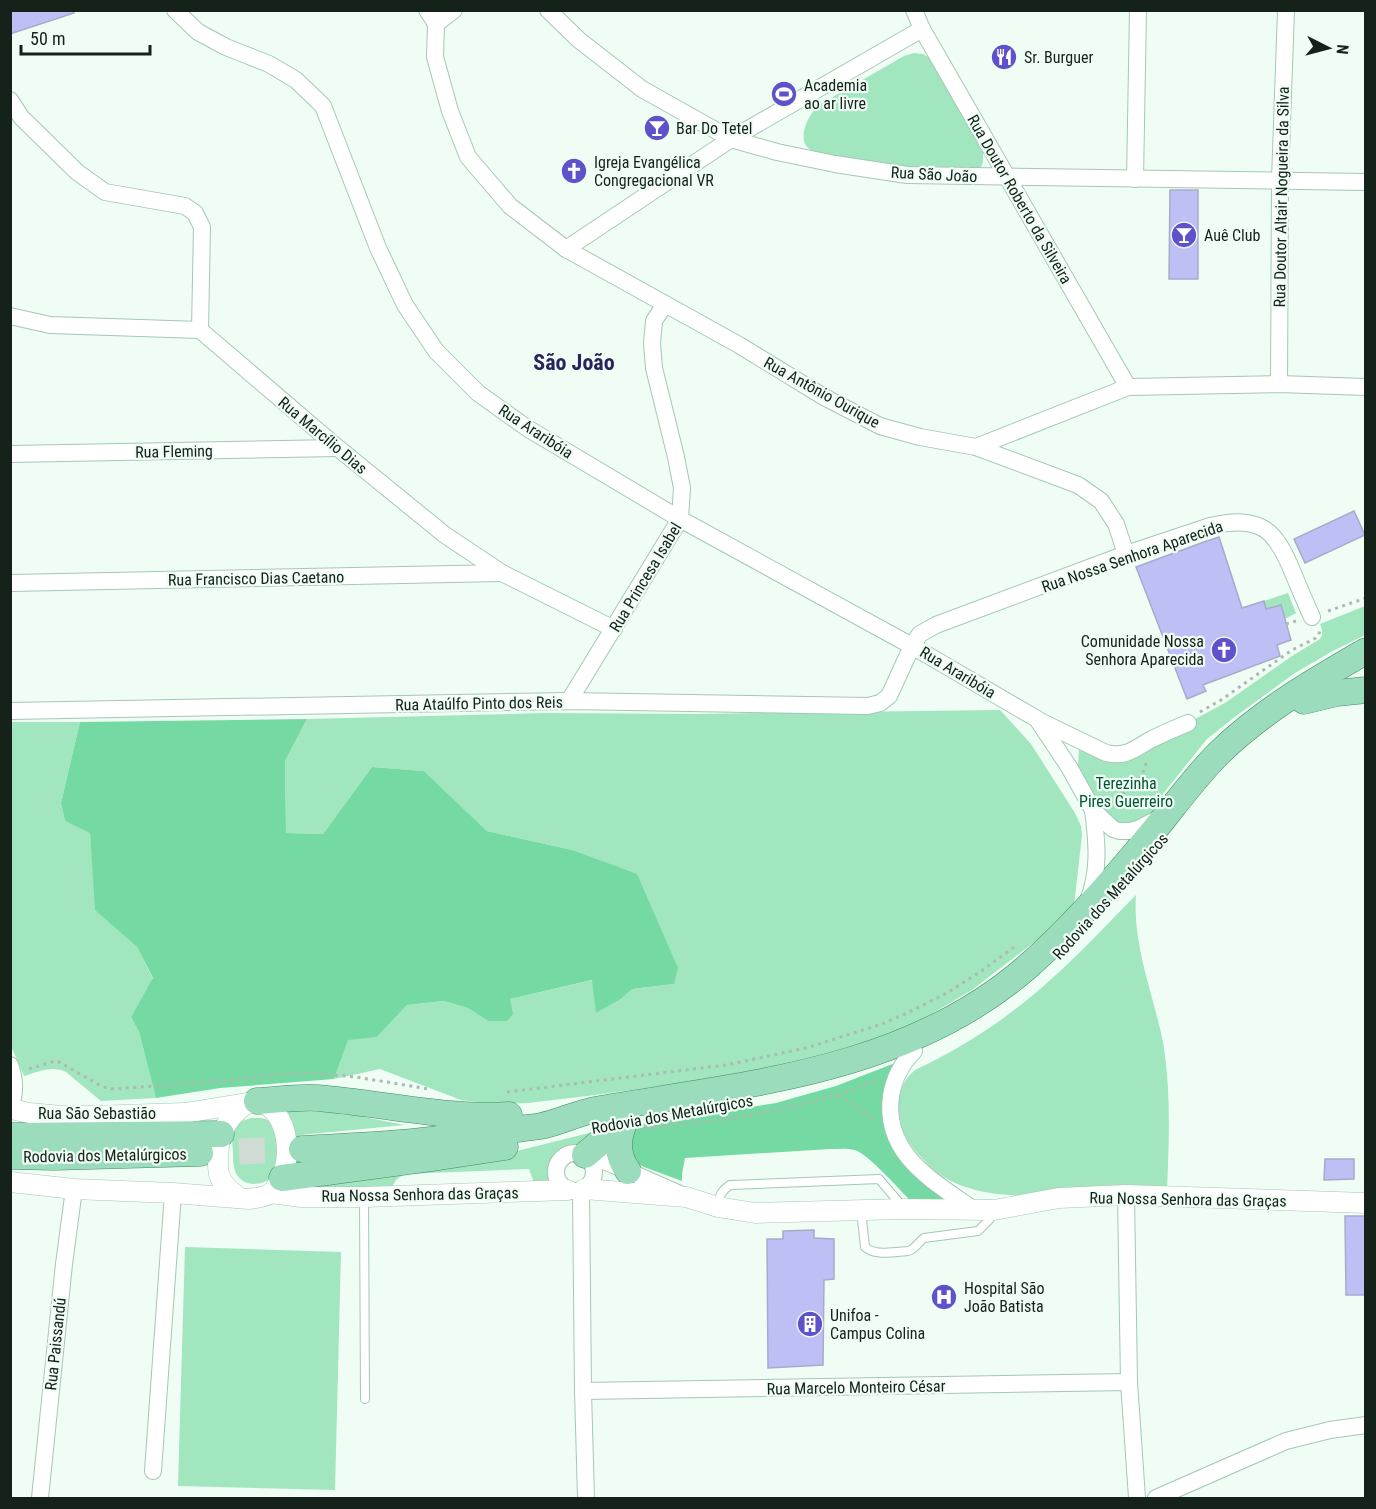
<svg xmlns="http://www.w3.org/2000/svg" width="1376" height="1509" font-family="'Roboto Condensed',sans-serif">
	<rect width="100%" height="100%" fill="#effdf4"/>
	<g fill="#a2e6bf">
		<path d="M914,53L923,54L933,60L983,149V162L980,170L939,172L822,155C818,153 811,151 808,148C797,136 809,116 817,106L904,56Z"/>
		<polygon points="1288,593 1296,613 1285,619 1281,605 1266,609 1264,601"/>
		<path d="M1365,606V635L1331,652L1295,673L1236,716L1207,739L1158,800L1161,804L1151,817L1120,826L1098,808L1080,774L1078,766L1079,749L1096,755L1156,743L1197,725L1195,719L1225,703L1292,656L1320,639C1323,634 1323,630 1320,624Z"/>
		<polygon points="1000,710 1031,744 1075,813 1081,826 1082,835 1074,906 1046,933 972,990 904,1030 797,1065 729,1077 587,1096 528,1103 494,1104 461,1100 380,1069 334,1079 348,1039 377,1037 407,1005 444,1001 468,1008 488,1021 510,999 593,980 597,1012 621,999 632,989 674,984 572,850 487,831 424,771 372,767 323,834 286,833 285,761 307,719 545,713 694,714"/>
		<path d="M10,722H80L61,803L65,821L90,832L96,910L137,947L153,979L131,1017L139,1032L156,1098L101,1101L66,1072C52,1065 38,1072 24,1076L11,1046Z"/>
		<path d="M1136,895C1132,947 1155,997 1164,1048C1171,1096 1169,1142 1167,1190C1137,1191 1107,1193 1076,1194C1030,1196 974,1201 935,1171C930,1167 926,1162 922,1158C912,1148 904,1137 901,1124C896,1103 899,1083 915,1070C964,1047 1008,1018 1048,982C1079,955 1107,924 1136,895Z"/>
		<polygon points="283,1111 328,1112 348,1114 405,1125 300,1135 302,1161 429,1151 293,1171"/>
		<path d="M251,1118C258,1118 264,1117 269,1121C280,1129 279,1170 269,1179C265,1183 258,1184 252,1184C234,1181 233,1167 233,1152C232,1144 232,1136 233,1128L242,1121Z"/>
		<path d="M601,1130L588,1147C563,1149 544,1154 554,1184L535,1186L529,1169L404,1174L396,1180L392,1187L307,1190L294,1185L497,1156Z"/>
		<polygon points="185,1247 341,1252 335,1490 178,1486"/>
	</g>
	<g fill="#74d9a3">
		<polygon points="307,719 285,761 286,833 323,834 372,767 424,771 487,831 572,850 637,874 678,968 674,984 632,989 621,999 596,1013 592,980 510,999 513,1014 507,1021 488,1021 468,1008 444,1001 407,1005 377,1037 348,1040 334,1079 220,1088 156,1098 139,1032 131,1017 153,978 137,947 95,910 90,833 65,821 61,803 80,722"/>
		<path d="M895,1063L886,1122L951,1201L909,1199C897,1187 869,1155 855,1150C847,1148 838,1149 830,1149L685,1158L682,1174V1181L644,1167L632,1161L625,1142L636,1125L776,1103L836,1086Z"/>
	</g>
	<g fill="#bec0f5" stroke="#a8aacc" stroke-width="1.5">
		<polygon points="10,10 74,10 74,13 10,34"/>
		<polygon points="1170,190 1198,190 1198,279 1169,279"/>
		<polygon points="1354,511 1365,535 1305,563 1294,539"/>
		<polygon points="1219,537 1242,608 1264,601 1266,609 1281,605 1291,640 1277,645 1280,656 1203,685 1206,691 1187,699 1136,567 1204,542"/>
		<polygon points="1325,1159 1354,1159 1354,1179 1324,1180"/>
		<polygon points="1345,1216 1365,1216 1365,1295 1346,1295"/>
		<polygon points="814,1230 814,1238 834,1239 834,1279 824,1280 823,1365 768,1368 767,1239 783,1239 783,1231"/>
	</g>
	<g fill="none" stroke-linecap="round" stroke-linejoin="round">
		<polyline stroke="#cedcd3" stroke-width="26" stroke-dasharray="26 13" stroke-linecap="butt" points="200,1153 302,1149"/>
		<g stroke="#a4c8b3" stroke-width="10">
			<g id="service">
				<polyline points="364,1197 365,1399"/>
				<path d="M718,1206C719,1196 721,1191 730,1185L879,1179L903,1207"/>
				<path d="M861,1210L865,1247C874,1256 896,1252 908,1251C916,1249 918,1242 924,1238L978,1231L989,1220L994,1210"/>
			</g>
		</g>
		<g stroke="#a4c8b3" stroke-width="18">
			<g id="minor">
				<polyline points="175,10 198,32 226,47 269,64 296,80 323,106 378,248 405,305 436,351 478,393 527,428 680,519 912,646 1037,719 1069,767 1093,810 1113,829 1119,831 1130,831 1138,829 1159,818"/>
				<polyline points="427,10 436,24"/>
				<polyline points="548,10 579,40 642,89 731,139 777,152 835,164 907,175 1366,182"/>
				<polyline points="914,10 922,29 1128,387"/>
				<polyline points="436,24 435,57 450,111 468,157 510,206 566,249 739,345 824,397 880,426 920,437 976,447 1128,387 1279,384 1366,387"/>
				<polyline points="436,24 454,10"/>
				<polyline points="10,100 21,117 77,172 105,192 185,206 195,213 202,227 200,330"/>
				<polyline points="1135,179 1138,10"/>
				<polyline points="566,249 731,139 922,29"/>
				<polyline points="10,316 50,325 200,330 338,448 445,535 502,573 614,629"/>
				<polyline points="1279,384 1280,180 1286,10"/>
				<polyline points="976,447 1078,485 1101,501 1116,524 1126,554"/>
				<polyline points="10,454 338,448"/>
				<polyline points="10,583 502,573"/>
				<polyline points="569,701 680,519 682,488 676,457 654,368 652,343 654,321 665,304"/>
				<path d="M10,711L569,701L868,706L880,703L889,696L912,646L920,634L936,625L1126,554L1210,526C1260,515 1275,528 1293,573C1299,587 1305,602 1312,617"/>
				<path d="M1040,721L1106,753C1127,758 1135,748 1152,739C1164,733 1176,728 1188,723"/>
				<path d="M1088,901C1100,871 1097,842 1093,810"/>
				<path d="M914,1051C901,1064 894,1078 891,1096C883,1155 934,1181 974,1210"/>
				<path d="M10,1065C16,1081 15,1094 10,1109"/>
				<circle cx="575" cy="1172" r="19"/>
				<polyline points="588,1158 599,1159 628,1171 682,1195"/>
				<polyline points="581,1191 583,1391 586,1498"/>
				<polyline points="1126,1195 1129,1382 1137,1498"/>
				<polyline points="583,1391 1129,1382"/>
				<polyline points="153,1471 173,1193"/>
				<polyline points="40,1498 64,1264 74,1189"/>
				<polyline points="1156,1498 1286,1441 1330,1430 1366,1425"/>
			</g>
		</g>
		<g stroke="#a4c8b3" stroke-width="21">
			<g id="tertiary">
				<polyline points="11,1109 29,1113 62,1116 93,1116 185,1113 247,1103"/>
				<path d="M10,1182L74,1189L173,1193L249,1199C256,1198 266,1197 272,1193C274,1191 275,1188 277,1185C294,1163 290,1110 259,1102C252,1100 247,1103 242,1107C224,1121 218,1138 218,1160C218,1164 218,1170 219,1174C222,1185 231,1192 240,1198"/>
				<polyline points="584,1189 686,1197 718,1207 755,1213 904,1209 994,1210 1059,1198 1126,1195 1366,1203"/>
				<polyline points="271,1193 301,1197 364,1197 568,1190"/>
			</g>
		</g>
		<g stroke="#408b65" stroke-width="27">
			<g id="primary">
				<polyline points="1304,701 1337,693 1366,690"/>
				<path d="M257,1101C276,1100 297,1097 317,1098C381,1103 445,1119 509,1115"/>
				<path d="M625,1121C617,1139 616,1154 628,1171"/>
				<polyline points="10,1136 221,1134"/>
				<path d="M302,1149C334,1147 367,1146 400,1143C427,1141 453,1137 479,1133C500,1131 521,1129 541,1126C561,1122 579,1112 600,1109C748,1084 907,1071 1026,968C1073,927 1113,881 1152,833C1174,806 1195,777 1219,753C1262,711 1314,681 1366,651"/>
				<polyline points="585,1155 625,1121"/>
				<polyline points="10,1156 54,1157 200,1153"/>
				<polyline points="282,1178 431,1158 505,1147"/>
			</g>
		</g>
		<g stroke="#acbab2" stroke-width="3" stroke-dasharray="3 4.5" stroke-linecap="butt">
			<polyline points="1328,611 1366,598"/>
			<polyline points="1286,624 1296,621"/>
			<polyline points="1200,712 1221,700 1292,650 1316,638 1318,636 1320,631"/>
			<path d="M1110,803C1124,792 1143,782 1146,763"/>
			<polyline points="29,1069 55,1061 59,1062 103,1087 114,1089 232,1080 278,1074 309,1073 356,1077 429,1089"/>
			<polyline points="507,1092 726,1065 806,1048 882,1024 905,1014 947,993 980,972 1017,945"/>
			<polyline points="838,1095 874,1119"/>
			<path d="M645,1128C727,1120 801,1111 878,1080"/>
		</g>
		<use href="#service" stroke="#fff" stroke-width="8"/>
		<use href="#minor" stroke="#fff" stroke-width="16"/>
		<use href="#tertiary" stroke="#fff" stroke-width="20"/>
		<use href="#primary" stroke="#9adcbb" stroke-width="26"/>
	</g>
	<defs>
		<g id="restaurant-disc" transform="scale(1.35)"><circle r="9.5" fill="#5e51ca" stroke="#effdf4"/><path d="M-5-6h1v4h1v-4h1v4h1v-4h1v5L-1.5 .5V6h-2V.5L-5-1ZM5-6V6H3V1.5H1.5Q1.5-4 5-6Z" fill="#fff"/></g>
		<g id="stadium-disc" transform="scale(1.35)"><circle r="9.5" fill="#5e51ca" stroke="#effdf4"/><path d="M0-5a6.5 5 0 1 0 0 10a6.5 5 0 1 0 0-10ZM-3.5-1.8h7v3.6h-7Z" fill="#fff"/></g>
		<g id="bar-disc" transform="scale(1.35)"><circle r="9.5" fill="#5e51ca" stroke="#effdf4"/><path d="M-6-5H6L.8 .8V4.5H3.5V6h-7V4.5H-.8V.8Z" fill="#fff"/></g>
		<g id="church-disc" transform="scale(1.35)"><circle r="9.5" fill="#5e51ca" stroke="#effdf4"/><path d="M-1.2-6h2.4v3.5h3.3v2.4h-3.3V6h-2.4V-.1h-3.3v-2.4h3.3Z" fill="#fff"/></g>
		<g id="hospital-disc" transform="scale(1.35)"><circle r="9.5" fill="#5e51ca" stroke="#effdf4"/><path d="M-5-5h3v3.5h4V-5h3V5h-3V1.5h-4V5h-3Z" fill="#fff"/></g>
		<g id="building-disc" transform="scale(1.35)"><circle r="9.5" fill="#5e51ca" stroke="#effdf4"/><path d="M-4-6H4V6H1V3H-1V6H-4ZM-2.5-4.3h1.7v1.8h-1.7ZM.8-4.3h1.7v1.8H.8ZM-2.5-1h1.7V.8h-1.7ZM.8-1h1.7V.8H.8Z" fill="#fff"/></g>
	</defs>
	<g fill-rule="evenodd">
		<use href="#restaurant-disc" x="1004" y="57"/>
		<use href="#stadium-disc" x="784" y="94"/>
		<use href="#bar-disc" x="657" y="128"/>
		<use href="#church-disc" x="574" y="171"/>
		<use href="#bar-disc" x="1184" y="235"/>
		<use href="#church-disc" x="1224" y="650"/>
		<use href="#hospital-disc" x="944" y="1297"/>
		<use href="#building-disc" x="810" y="1324"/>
	</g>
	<g text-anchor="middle" stroke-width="4.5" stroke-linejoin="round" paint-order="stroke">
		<g font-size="16" fill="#14221a" stroke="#effdf4" text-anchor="start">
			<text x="1024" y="63">Sr. Burguer</text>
			<text x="804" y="91">Academia<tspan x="804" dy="18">ao ar livre</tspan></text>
			<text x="676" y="134">Bar Do Tetel</text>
			<text x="594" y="168">Igreja Evangélica<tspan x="594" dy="18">Congregacional VR</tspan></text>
			<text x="1204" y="241">Auê Club</text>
			<text x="1204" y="647" text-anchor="end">Comunidade Nossa<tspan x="1204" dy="18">Senhora Aparecida</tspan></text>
			<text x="964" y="1294">Hospital São<tspan x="964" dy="18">João Batista</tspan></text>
			<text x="830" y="1321">Unifoa -<tspan x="830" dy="18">Campus Colina</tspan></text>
		</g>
		<g font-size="16" fill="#14221a" stroke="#effdf4">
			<text transform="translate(934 174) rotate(3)" y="6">Rua São João</text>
			<text transform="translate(1281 197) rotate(-89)" y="6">Rua Doutor Altair Nogueira da Silva</text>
			<text transform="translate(1020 199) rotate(60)" y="6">Rua Doutor Roberto da Silveira</text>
			<text transform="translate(822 392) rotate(29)" y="6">Rua Antônio Ourique</text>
			<text transform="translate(536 431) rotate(33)" y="6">Rua Araribóia</text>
			<text transform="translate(323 435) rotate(40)" y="6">Rua Marcílio Dias</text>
			<text transform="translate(174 451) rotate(-1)" y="6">Rua Fleming</text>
			<text transform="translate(1132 556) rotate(-19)" y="6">Rua Nossa Senhora Aparecida</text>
			<text transform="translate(645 577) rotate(-59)" y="6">Rua Princesa Isabel</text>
			<text transform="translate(256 578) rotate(-1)" y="6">Rua Francisco Dias Caetano</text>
			<text transform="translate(958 672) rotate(31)" y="6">Rua Araribóia</text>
			<text transform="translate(479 703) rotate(-1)" y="6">Rua Ataúlfo Pinto dos Reis</text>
			<text transform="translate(1110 896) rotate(-48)" y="6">Rodovia dos Metalúrgicos</text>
			<text x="97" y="1119">Rua São Sebastião</text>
			<text transform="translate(672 1114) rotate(-10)" y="6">Rodovia dos Metalúrgicos</text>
			<text transform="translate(105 1155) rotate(-1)" y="6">Rodovia dos Metalúrgicos</text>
			<text transform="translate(420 1194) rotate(-1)" y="6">Rua Nossa Senhora das Graças</text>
			<text transform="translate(1188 1199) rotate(1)" y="6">Rua Nossa Senhora das Graças</text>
			<text transform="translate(55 1344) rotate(-84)" y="6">Rua Paissandú</text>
			<text transform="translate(856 1387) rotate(-1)" y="6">Rua Marcelo Monteiro César</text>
		</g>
		<g font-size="16" fill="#005433" stroke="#effdf4">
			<text x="1126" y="789">Terezinha<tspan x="1126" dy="18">Pires Guerreiro</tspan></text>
		</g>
		<g font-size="22" font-weight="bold" fill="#29245e" stroke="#effdf4">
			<text x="574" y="370">São João</text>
		</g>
	</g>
	<rect width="1376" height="1509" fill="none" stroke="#14221a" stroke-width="24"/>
	<g transform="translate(1328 48) rotate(96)" stroke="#effdf4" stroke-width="4.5" paint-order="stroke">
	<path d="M0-4.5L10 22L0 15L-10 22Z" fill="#14221a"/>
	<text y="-9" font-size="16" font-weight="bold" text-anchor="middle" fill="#14221a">N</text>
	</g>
	<path d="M21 45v9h129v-9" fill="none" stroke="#14221a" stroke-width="3"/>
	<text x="30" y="45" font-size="18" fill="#14221a" stroke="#effdf4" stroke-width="4.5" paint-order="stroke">50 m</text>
</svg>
